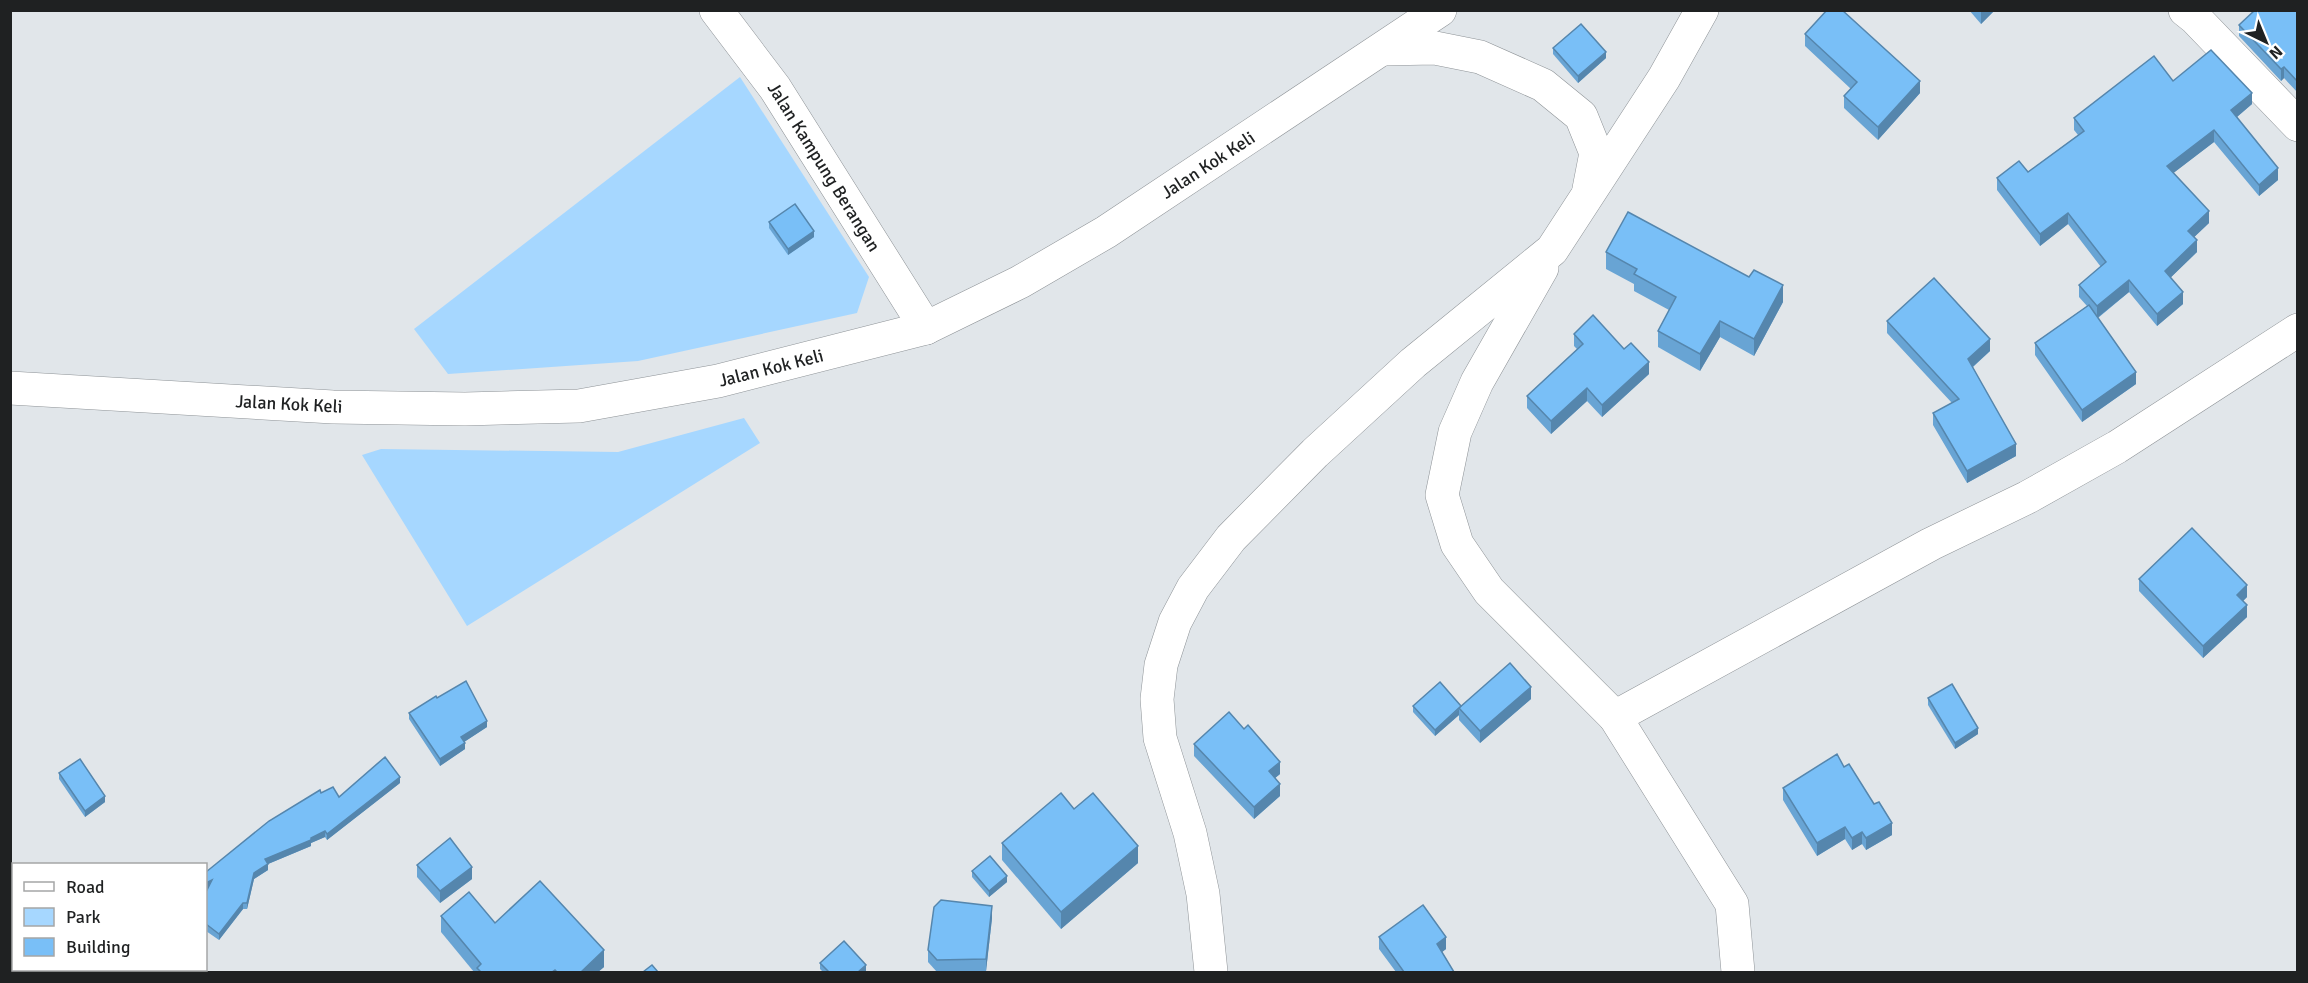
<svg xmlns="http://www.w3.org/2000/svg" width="2308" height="983" font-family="Signika,sans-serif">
	<rect width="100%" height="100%" fill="#e1e6ea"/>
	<g fill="#a6d7ff">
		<polygon points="740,77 869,277 857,313 638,361 448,374 414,329"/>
		<polygon points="744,418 760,443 467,626 362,455 381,449 618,452"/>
	</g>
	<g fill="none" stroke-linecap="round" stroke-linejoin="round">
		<g stroke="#8e9397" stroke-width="34">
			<g id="minor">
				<polyline points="716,10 775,88 926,328"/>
				<polyline points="2185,10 2195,18 2298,125"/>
				<polyline points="1383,49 1435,48 1480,57 1543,85 1581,116 1596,153 1589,189"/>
				<polyline points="1542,268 1477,382 1455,432 1442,495 1457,544 1489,591 1615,717 1732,904 1738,972"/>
				<polyline points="10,388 333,407 465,409 579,406 718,381 926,328 1020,282 1106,232 1440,10"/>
				<polyline points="1615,717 1931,544 2028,497 2117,447 2298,330"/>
				<polyline points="1211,972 1203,894 1190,833 1160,738 1157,699 1161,665 1175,622 1193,588 1231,538 1315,453 1413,363 1552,250 1664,78 1702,10"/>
			</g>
		</g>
		<use href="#minor" stroke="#fff" stroke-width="33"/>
	</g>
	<g fill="#68a4d4">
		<polygon points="1969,10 1995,10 1981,24"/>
		<polygon points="2298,10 2298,93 2284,78 2281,81 2239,36 2239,25"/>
		<polygon points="1805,34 1920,93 1878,140 1844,108 1844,96 1851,89 1805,46"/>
		<polygon points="1553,48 1606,58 1578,83 1553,54"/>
		<polygon points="2173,81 2252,104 2237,117 2278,180 2259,196 2214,142 2173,173 2209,223 2194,237 2197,252 2170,278 2183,304 2157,326 2129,292 2098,318 2136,384 2082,422 2035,355 2035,343 2087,306 2079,297 2079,285 2101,267 2068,224 2040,246 1997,190 1997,178 2028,172 2078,135 2074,130 2074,118"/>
		<polygon points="769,222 814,237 788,255 769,228"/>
		<polygon points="1606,252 1783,302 1754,356 1720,337 1700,371 1658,347 1658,331 1669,310 1634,291 1634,284 1606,269"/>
		<polygon points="1887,321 1990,351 1973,367 2016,456 1967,483 1933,425 1933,413 1952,403 1887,333"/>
		<polygon points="1574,334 1649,374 1602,417 1587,401 1551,434 1527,408 1527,396 1577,349 1574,346"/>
		<polygon points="2139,579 2247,597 2243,601 2247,617 2203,658 2139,591"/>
		<polygon points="437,698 487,727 464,742 465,749 440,766 409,719 409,713"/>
		<polygon points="1928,698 1978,734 1955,749 1928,705"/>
		<polygon points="1531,699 1480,743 1459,720 1459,715 1435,736 1413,712 1413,706 1461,706"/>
		<polygon points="1194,744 1280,774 1275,778 1280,796 1254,819 1194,756"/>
		<polygon points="1844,767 1892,835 1866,850 1862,844 1852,850 1845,839 1817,856 1783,800 1783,788"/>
		<polygon points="59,773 105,802 85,817 59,779"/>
		<polygon points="400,783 327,840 325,837 311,843 311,846 268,864 268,870 254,879 247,909 243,909 219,940 206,931 206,892 321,793 339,797"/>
		<polygon points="1074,809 1138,863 1061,929 1002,860 1002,843"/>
		<polygon points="417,865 472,879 440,903 417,877"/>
		<polygon points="972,871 1007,882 989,897 972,877"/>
		<polygon points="441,916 495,923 604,967 598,972 474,972 441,932"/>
		<polygon points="992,918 986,971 937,972 928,962 928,950"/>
		<polygon points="1379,937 1446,949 1442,952 1454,972 1396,972 1379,949"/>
		<polygon points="820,963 866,971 864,972 823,972 820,969"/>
	</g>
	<g fill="#5586ad">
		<polygon points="1983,10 1995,10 1981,24 1981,12"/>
		<polygon points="1606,52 1606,58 1578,83 1578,76"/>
		<polygon points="2284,67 2284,78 2281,81 2281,69"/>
		<polygon points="1920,81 1920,93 1878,140 1878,127"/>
		<polygon points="2252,93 2252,104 2231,122 2231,110"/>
		<polygon points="2214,130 2214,142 2167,178 2167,166"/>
		<polygon points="2278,168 2278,180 2259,196 2259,185"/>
		<polygon points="2209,211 2209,223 2188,243 2188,231"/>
		<polygon points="2068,213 2068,224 2040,246 2040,234"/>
		<polygon points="814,231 814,237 788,255 788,249"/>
		<polygon points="2197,240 2197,252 2165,283 2165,271"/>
		<polygon points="2129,280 2129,292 2097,318 2097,306"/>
		<polygon points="1783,285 1783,302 1754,356 1754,339"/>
		<polygon points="2183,292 2183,304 2157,326 2157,314"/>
		<polygon points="1720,321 1720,337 1700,371 1700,354"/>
		<polygon points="1990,339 1990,351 1968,371 1968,359"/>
		<polygon points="1649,362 1649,374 1602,417 1602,405"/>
		<polygon points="2136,372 2136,384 2082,422 2082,410"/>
		<polygon points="1587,388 1587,401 1551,434 1551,421"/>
		<polygon points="2016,444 2016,456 1967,483 1967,471"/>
		<polygon points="2247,585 2247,597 2237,607 2237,595"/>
		<polygon points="2247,605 2247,617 2203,658 2203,646"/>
		<polygon points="1531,687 1531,699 1480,743 1480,731"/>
		<polygon points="1459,709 1459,715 1435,736 1435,730"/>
		<polygon points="487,721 487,727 461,744 461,737"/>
		<polygon points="1978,728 1978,734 1955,749 1955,743"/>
		<polygon points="465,743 465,749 440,766 440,759"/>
		<polygon points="1280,762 1280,774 1269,783 1269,771"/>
		<polygon points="400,777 400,783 327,840 327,834"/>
		<polygon points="1280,784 1280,796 1254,819 1254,807"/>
		<polygon points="105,796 105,802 85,817 85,811"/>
		<polygon points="1892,823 1892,835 1866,850 1866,838"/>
		<polygon points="1845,827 1845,839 1817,856 1817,843"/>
		<polygon points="325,831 325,837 311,843 311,846 268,864 268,870 254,879 247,909 247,903 254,873 265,859"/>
		<polygon points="1862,832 1862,844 1852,850 1852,838"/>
		<polygon points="1138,846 1138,863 1061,929 1061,912"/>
		<polygon points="472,867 472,879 440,903 440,891"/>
		<polygon points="1007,876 1007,882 989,897 989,891"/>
		<polygon points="212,880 212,887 206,889 206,883"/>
		<polygon points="243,903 243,909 219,940 219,934"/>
		<polygon points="992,906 992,918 986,971 986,959"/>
		<polygon points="1446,937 1446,949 1437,956 1437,944"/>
		<polygon points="604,950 604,967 598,972 581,972"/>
		<polygon points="866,965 866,971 864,972 858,972"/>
	</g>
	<g fill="#79bff7" stroke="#5586ad" stroke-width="1.5">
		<polygon points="1827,10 1842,10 1920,81 1878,127 1844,96 1857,82 1805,34"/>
		<polygon points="2255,10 2298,10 2298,82 2284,67 2281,69 2239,25"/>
		<polygon points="1581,24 1606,52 1578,76 1553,48"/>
		<polygon points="2211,50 2252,93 2231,110 2278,168 2259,185 2214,130 2167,166 2209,211 2188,231 2197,240 2165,271 2183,292 2157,314 2129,280 2097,306 2079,285 2106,262 2068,213 2040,234 1997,178 2019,161 2028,172 2084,131 2074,118 2154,56 2173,81"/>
		<polygon points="795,204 814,231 788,249 769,222"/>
		<polygon points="1628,212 1749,277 1754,270 1783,285 1754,339 1720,321 1700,354 1658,331 1676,297 1634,274 1637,269 1606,252"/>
		<polygon points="1934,278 1990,339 1968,359 2016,444 1967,471 1933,413 1959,399 1887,321"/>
		<polygon points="2089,305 2136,372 2082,410 2035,343"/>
		<polygon points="1593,315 1624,349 1631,343 1649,362 1602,405 1587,388 1551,421 1527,396 1583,344 1574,334"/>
		<polygon points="2192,528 2247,585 2237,595 2247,605 2203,646 2139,579"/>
		<polygon points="1510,663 1531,687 1480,731 1459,708"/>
		<polygon points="466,681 487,721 461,737 465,743 440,759 409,713 436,696 437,698"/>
		<polygon points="1440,682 1461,706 1435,730 1413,706"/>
		<polygon points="1952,684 1978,728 1955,743 1928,698"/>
		<polygon points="1229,712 1244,729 1248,725 1280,762 1269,771 1280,784 1254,807 1194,744"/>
		<polygon points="1837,754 1844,767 1849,764 1874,804 1879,802 1892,823 1866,838 1862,832 1852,838 1845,827 1817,843 1783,788"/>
		<polygon points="385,757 400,777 327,834 325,831 311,838 311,840 265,859 268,864 254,873 247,903 243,903 219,934 206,924 206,892 212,880 206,883 206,872 269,821 320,790 321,793 333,787 339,797"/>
		<polygon points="80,759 105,796 85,811 59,773"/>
		<polygon points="1061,793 1074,809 1093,793 1138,846 1061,912 1002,843"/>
		<polygon points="450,838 472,867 440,891 417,865"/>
		<polygon points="990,856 1007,876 989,891 972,871"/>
		<polygon points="540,881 604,950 581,972 557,972 555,970 552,972 481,972 477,968 481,964 441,916 469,892 495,923"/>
		<polygon points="941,900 992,906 986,959 937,960 928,950 934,907"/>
		<polygon points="1423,905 1446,937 1437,944 1454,972 1404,972 1379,937"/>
		<polygon points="844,941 866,965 858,972 829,972 820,963"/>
		<polygon points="652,965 658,972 643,972"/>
		<polygon points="98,969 127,969 127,972 99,972"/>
	</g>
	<g text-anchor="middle" stroke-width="4.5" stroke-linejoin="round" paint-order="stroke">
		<g font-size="18" fill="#1f2122" stroke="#fff">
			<text transform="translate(1208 165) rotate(-33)" y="6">Jalan Kok Keli</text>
			<text transform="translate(824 167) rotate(58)" y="6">Jalan Kampung Berangan</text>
			<text transform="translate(771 368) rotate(-14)" y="6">Jalan Kok Keli</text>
			<text transform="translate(289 404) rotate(3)" y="6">Jalan Kok Keli</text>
		</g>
	</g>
	<rect width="2308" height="983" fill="none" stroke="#1f2122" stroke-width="24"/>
	<rect x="12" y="863" width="195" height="108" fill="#ffffff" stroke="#a5a6a7" stroke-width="1.5"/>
	<rect x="24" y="882" width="30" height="9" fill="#ffffff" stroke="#a5a6a7" stroke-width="1.5"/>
	<text x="66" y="893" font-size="18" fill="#1f2122">Road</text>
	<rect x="24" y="908" width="30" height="18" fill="#a6d7ff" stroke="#a5a6a7" stroke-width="1.5"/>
	<text x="66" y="923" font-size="18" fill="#1f2122">Park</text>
	<rect x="24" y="938" width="30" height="18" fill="#79bff7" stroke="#a5a6a7" stroke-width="1.5"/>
	<text x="66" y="953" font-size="18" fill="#1f2122">Building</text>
	<g transform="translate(2266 42) rotate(137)" stroke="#ffffff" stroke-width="4.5" paint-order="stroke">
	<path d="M0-4.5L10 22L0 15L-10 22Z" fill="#1f2122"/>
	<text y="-9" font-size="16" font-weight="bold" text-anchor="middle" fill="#1f2122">N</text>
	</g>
</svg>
